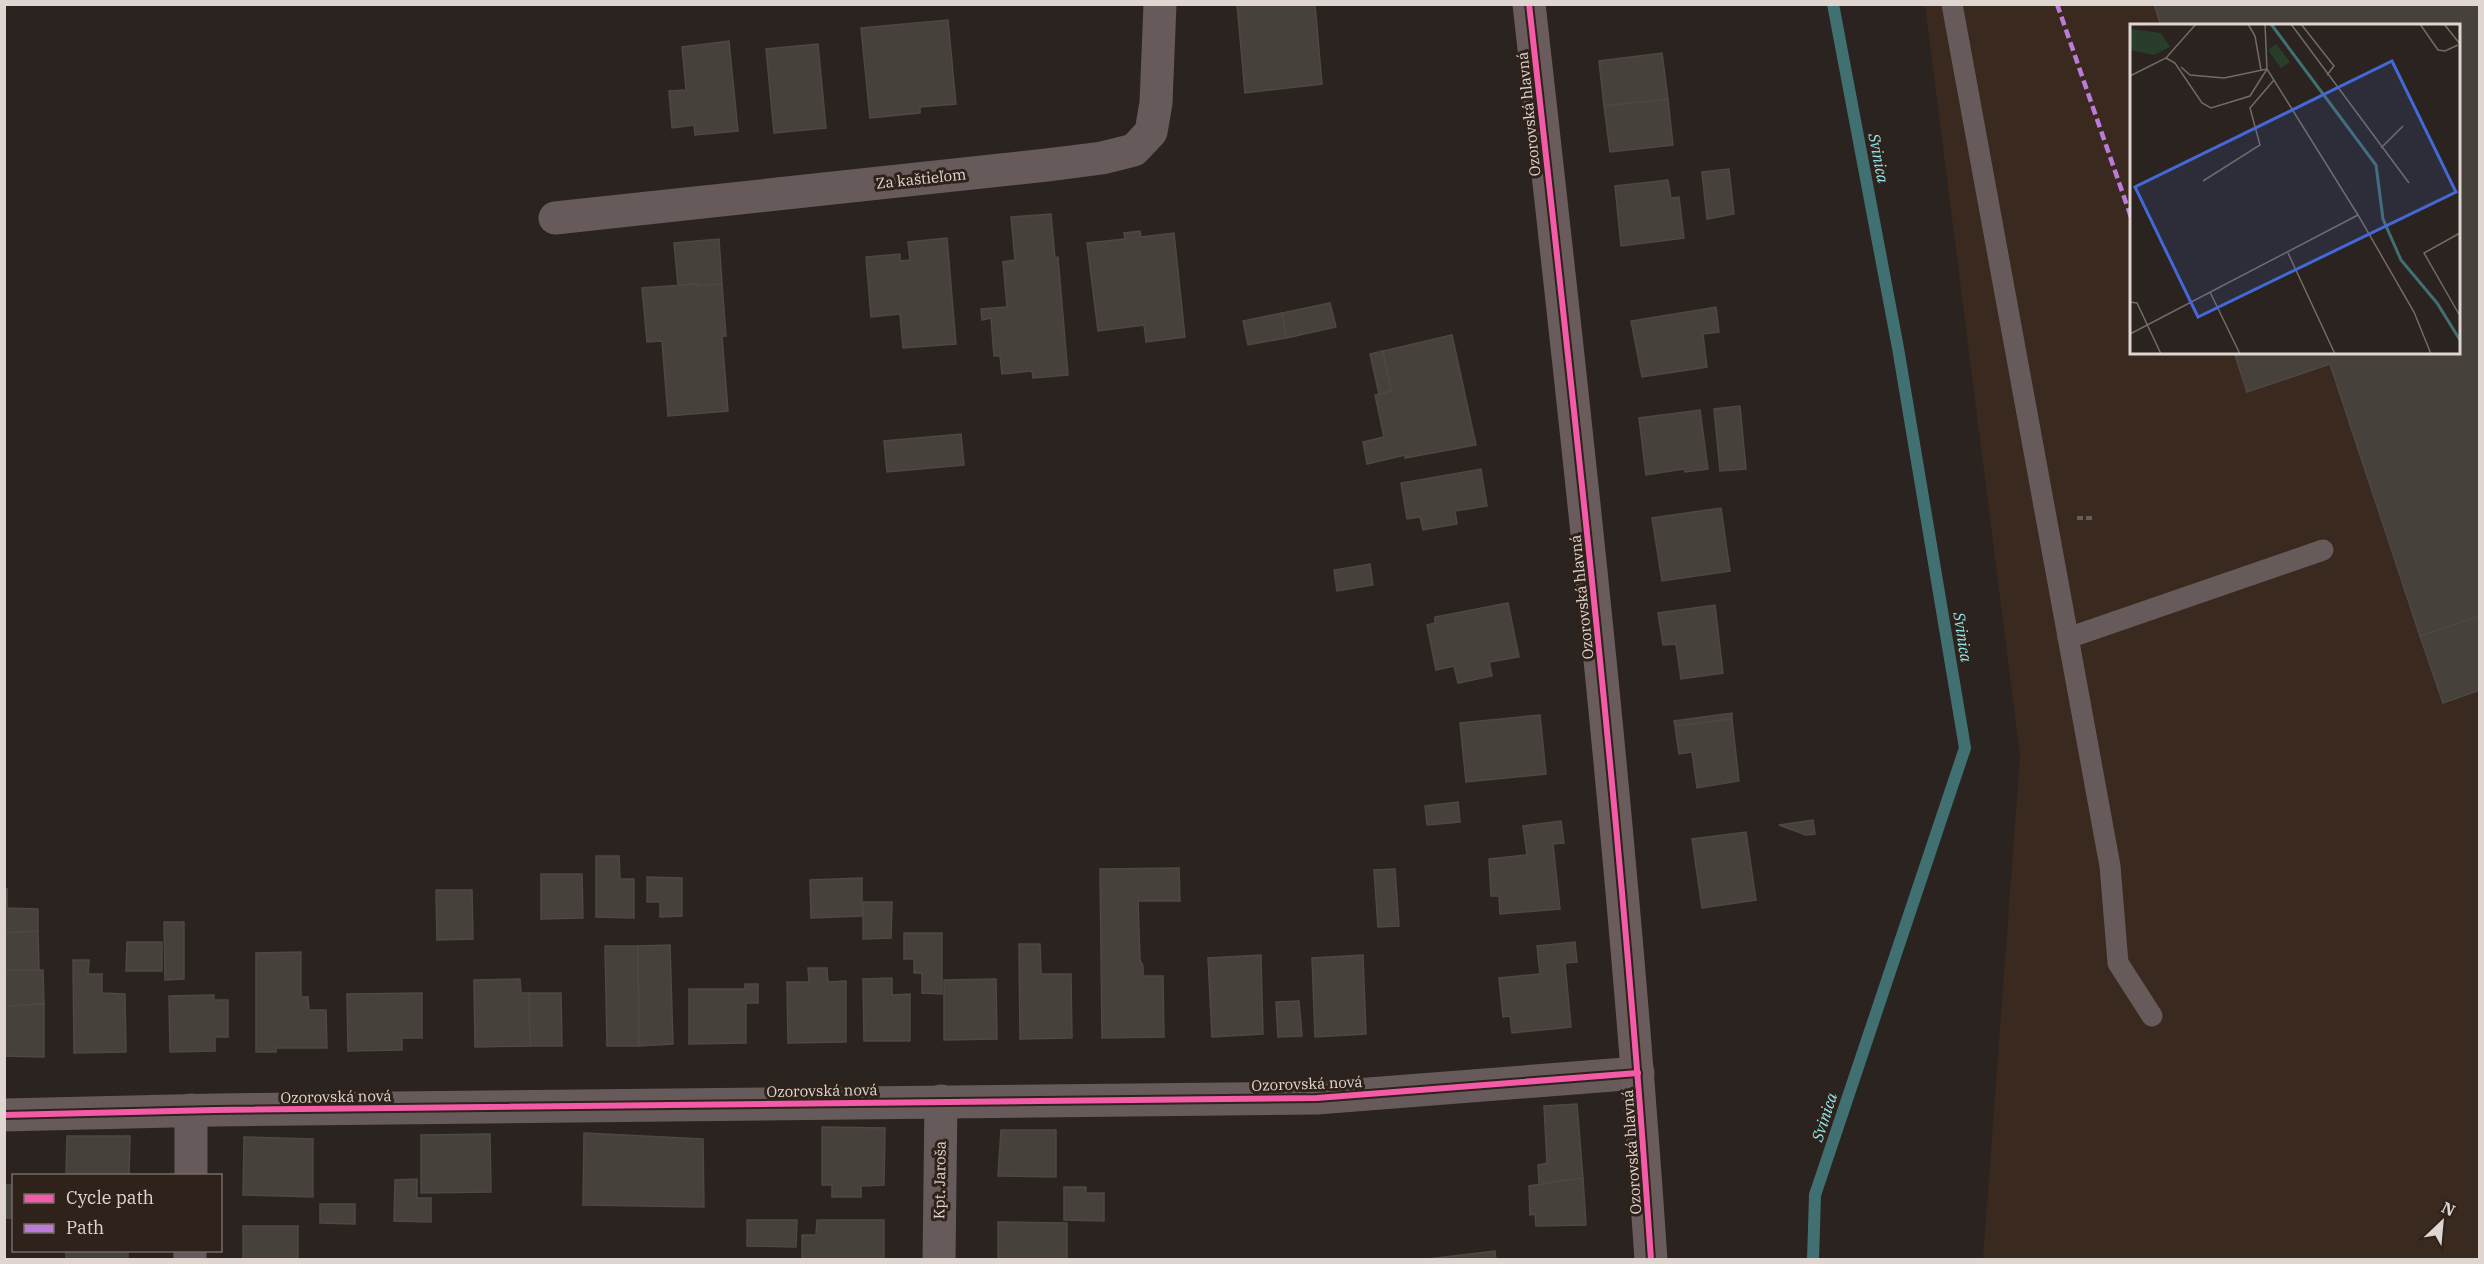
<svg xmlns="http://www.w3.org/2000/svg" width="2484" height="1264" font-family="'IBM Plex Serif',serif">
	<rect width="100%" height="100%" fill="#2a231f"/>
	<path fill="#3a291f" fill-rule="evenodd" d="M1925,5H2479V1259H1983L2020,756ZM2132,26H2458V352H2132Z"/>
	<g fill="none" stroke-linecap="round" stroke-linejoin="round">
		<polyline stroke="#417073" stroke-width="12" points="1813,1260 1815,1195 1965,748 1898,348 1833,4"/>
	</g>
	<g fill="#47413c" stroke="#4e4844" stroke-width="1.5">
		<polygon points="1237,4 1315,4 1322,84 1245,93"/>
		<polygon points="2154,4 2480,4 2480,616 2420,636 2330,364 2247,392 2234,352 2458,352 2458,26 2161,26"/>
		<polygon points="948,20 956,104 920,107 920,113 870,118 861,28"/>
		<polygon points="729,41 738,131 695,135 694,125 672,128 669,91 686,90 682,47"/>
		<polygon points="818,44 826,128 774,133 766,49"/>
		<polygon points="1662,53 1668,99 1604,106 1599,61"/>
		<polygon points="1668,99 1673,145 1610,152 1604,106"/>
		<polygon points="1729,169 1734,214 1707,219 1702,172"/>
		<polygon points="1668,180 1671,198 1679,197 1684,238 1621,246 1615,186"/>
		<polygon points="1051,214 1055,258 1058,257 1068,375 1033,378 1032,371 1002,374 1000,356 994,356 991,318 982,320 981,309 1007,307 1003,262 1015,260 1011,217"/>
		<polygon points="1140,231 1141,237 1174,233 1185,337 1146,342 1144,325 1098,331 1087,243 1125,239 1124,233"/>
		<polygon points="947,238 956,344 903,348 900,314 871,317 866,257 900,254 900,261 910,260 908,242"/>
		<polygon points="719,239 722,284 697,286 697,284 678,285 674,243"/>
		<polygon points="697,284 697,286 722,284 726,336 722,336 728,411 668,416 662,341 647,342 642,288"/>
		<polygon points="1330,303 1336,327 1286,338 1282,313"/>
		<polygon points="1716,307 1719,332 1703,334 1707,367 1642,377 1631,321"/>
		<polygon points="1282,313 1286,338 1248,345 1243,321"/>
		<polygon points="1452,335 1476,445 1405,458 1405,455 1367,464 1363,442 1384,437 1375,395 1391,391 1383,351"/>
		<polygon points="1383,351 1391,391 1379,394 1370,354"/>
		<polygon points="1740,406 1746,469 1720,471 1714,409"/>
		<polygon points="1700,410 1708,469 1685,472 1684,469 1646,475 1639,418"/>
		<polygon points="961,434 964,465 887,472 884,441"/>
		<polygon points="1481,469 1487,506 1455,511 1457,524 1423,530 1420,517 1407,519 1401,483"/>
		<polygon points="1721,508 1730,571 1662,581 1652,518"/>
		<polygon points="1370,564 1373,585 1337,591 1334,570"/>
		<polygon points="1508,603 1519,657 1489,662 1492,676 1458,683 1454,666 1436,670 1427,625 1435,623 1435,617"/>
		<polygon points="1715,605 1723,673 1681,679 1676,644 1663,645 1658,613"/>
		<polygon points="2480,616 2480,690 2443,703 2420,636"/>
		<polygon points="1732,713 1732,719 1675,726 1674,721"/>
		<polygon points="1540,715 1546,774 1466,782 1460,723"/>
		<polygon points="1732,719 1739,781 1697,788 1692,752 1679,754 1675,726"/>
		<polygon points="1458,802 1460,822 1427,825 1425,806"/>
		<polygon points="1813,820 1815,834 1806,835 1779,825"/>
		<polygon points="1561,821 1564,843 1553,844 1560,909 1500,914 1499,896 1491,896 1489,859 1527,855 1523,826"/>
		<polygon points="1746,832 1756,900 1702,908 1692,839"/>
		<polygon points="596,856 619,856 620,879 634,879 634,918 596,917"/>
		<polygon points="1179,868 1180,901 1138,901 1140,960 1143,966 1143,976 1163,976 1164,1037 1102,1038 1100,869"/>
		<polygon points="1395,869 1399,926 1378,927 1374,870"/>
		<polygon points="541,874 582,874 583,918 541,919"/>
		<polygon points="647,877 682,878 682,916 660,917 660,902 647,902"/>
		<polygon points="862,878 862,916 811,918 810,880"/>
		<polygon points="4,889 7,889 7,908 38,909 38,931 4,933"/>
		<polygon points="436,890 472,890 473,939 437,940"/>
		<polygon points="863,902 892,902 891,938 863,939"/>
		<polygon points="164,922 184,922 184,979 165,980"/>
		<polygon points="38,931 39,970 4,970 4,933"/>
		<polygon points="904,933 942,933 942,994 922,993 922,973 914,973 914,959 904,959"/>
		<polygon points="127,942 162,942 162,971 126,971"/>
		<polygon points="1575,942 1577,962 1565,963 1571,1027 1512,1033 1510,1016 1503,1017 1499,978 1540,974 1537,946"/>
		<polygon points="1019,944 1040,944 1041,974 1071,974 1072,1038 1020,1039"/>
		<polygon points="670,945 673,1044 639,1046 638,946"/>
		<polygon points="605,946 638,946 639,1046 607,1046"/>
		<polygon points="301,952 301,997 308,997 309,1010 326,1010 327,1048 276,1048 276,1052 256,1052 256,953"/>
		<polygon points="1261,955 1263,1034 1212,1037 1208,958"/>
		<polygon points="1363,955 1366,1034 1315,1037 1312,958"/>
		<polygon points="73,960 89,960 88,974 102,974 102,993 125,994 126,1052 74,1053"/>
		<polygon points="808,968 827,968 828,982 846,981 846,1042 788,1043 787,982 809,982"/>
		<polygon points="4,970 43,970 44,1004 4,1006"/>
		<polygon points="892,978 892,995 910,994 910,1041 864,1041 863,979"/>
		<polygon points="520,979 521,993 529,993 530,1046 475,1047 474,980"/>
		<polygon points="996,979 997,1039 944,1040 944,980"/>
		<polygon points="745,984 758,984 758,1003 746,1003 746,1043 689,1044 689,989 745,989"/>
		<polygon points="422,993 422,1038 402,1038 402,1050 348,1051 347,994"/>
		<polygon points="529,993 561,993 562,1046 530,1046"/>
		<polygon points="214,995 214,1000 228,1000 228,1037 215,1037 215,1051 170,1052 169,996"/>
		<polygon points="1299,1001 1302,1036 1278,1037 1276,1002"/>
		<polygon points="44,1004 44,1057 4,1056 4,1006"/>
		<polygon points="1577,1104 1583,1178 1539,1183 1538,1165 1547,1163 1544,1106"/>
		<polygon points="822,1127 885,1128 884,1185 861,1186 861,1197 832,1197 832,1185 822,1185"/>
		<polygon points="1001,1130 1056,1130 1056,1177 998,1176"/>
		<polygon points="584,1133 703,1139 704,1207 583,1205"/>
		<polygon points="490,1134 491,1192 421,1193 421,1135"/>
		<polygon points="67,1136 130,1136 129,1176 66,1176"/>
		<polygon points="244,1137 313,1139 313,1197 243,1195"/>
		<polygon points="1583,1178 1586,1225 1536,1226 1535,1214 1530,1215 1529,1186"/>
		<polygon points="417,1179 417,1198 431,1198 431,1222 394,1221 395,1180"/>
		<rect x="4" y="1185" width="10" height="33"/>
		<polygon points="1064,1187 1086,1187 1086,1193 1104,1193 1104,1221 1064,1220"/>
		<polygon points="320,1204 355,1204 355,1224 320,1223"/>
		<polygon points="747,1220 797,1220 796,1247 747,1246"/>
		<polygon points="817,1220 884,1220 884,1260 802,1260 802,1235 816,1235"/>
		<polygon points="998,1222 1067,1223 1067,1260 998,1260"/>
		<rect x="243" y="1226" width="55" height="34"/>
		<rect x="66" y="1250" width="62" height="10"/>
		<polygon points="1495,1251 1496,1260 1419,1260"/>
	</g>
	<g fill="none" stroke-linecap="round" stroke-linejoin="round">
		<polyline stroke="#655b5b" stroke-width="4" stroke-dasharray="6 3" stroke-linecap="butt" points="2077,518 2094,518"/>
		<g stroke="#665a5b" stroke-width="21">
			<polyline points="1952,4 2110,866 2118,963 2152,1016"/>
			<polyline points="2068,638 2323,550"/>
		</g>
		<g stroke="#665a5b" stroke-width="33">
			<polyline points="555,218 1047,165 1102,158 1134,150 1151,132 1156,103 1160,4"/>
			<polyline points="4,1115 215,1110 1317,1098 1638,1073"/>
			<polyline points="191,1176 191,1110"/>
			<polyline points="190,1260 190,1250"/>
			<polyline points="939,1260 941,1101"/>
		</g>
		<path stroke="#6a5c5d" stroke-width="33" d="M1529,4C1576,422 1623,840 1651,1260"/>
		<polyline stroke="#bd7bd9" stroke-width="4.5" stroke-dasharray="9 4.5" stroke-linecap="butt" points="2057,4 2132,220"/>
		<g stroke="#2f221a" stroke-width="10">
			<g id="cycleway">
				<path d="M1529,4C1576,422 1623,840 1651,1260"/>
				<polyline points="4,1115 215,1110 1317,1098 1638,1073"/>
			</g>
		</g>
		<use href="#cycleway" stroke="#f35aa7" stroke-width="6"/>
	</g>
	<g text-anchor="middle" stroke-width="6" stroke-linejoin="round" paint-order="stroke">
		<g font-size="15" fill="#e0d6d1" stroke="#2f221a">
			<text transform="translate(1529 114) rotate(-96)" y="5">Ozorovská hlavná</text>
			<text transform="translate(921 179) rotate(-6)" y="5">Za kaštieľom</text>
			<text transform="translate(1582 597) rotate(-96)" y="5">Ozorovská hlavná</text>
			<text transform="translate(1307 1084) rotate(-2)" y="5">Ozorovská nová</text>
			<text transform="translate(822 1091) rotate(-1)" y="5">Ozorovská nová</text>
			<text transform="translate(336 1097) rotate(-1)" y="5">Ozorovská nová</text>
			<text transform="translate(1632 1152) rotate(-94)" y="5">Ozorovská hlavná</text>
			<text transform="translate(940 1180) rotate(-89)" y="5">Kpt. Jaroša</text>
		</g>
		<g font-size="16" font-style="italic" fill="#8feaef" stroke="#2f221a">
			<text transform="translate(1879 158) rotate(79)" y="6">Svinica</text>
			<text transform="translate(1963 637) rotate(81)" y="6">Svinica</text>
			<text transform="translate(1824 1117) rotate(-72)" y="6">Svinica</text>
		</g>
	</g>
	<g transform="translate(2130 24)">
		<rect width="330" height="330" fill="#2a231f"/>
		<path d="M0,5L31,9L40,23L24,31L0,26ZM146,20L160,38L151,44L138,26Z" fill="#283e2b"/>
		<path fill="none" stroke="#417073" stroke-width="3" d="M141,0L246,141L253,195L271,236L307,279L330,316"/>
		<path fill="none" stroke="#736b66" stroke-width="1.5" d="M118,0L125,12L131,46M135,0L137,45L228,191L284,288L301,330M161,0L279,159M171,0L204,42L197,51M290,0L308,26L315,27L328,21M314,0L330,20M36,34L45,39L72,79L81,84L120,72L137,45M51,43L60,51L94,54L137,45M0,52L36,34L66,0M251,124L273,102M73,157L130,121L120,84L144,56M330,209L294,229L330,292M158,229L205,330M80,268L110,330M0,278L7,279L31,330M0,310L228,191"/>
		<path fill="#4469d7" fill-opacity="0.15" stroke="#4469d7" stroke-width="3" d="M262,37L326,168L68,293L5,163Z"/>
		<rect width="330" height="330" fill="none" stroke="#e0d6d1" stroke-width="3"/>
	</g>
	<rect width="2484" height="1264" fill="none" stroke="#e0d6d1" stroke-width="12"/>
	<rect x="12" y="1174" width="210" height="78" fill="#2f221a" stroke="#766a63" stroke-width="1.5"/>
	<rect x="24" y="1194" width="30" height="9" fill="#f35aa7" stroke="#766a63" stroke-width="1.5"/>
	<text x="66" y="1204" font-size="18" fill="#e0d6d1">Cycle path</text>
	<rect x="24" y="1224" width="30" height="9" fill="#bd7bd9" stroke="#766a63" stroke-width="1.5"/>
	<text x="66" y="1234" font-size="18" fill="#e0d6d1">Path</text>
	<g transform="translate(2442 1222) rotate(26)" stroke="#2f221a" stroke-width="4.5" paint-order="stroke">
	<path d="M0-4.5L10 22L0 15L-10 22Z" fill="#e0d6d1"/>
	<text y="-9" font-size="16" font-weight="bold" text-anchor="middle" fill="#e0d6d1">N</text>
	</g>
</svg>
